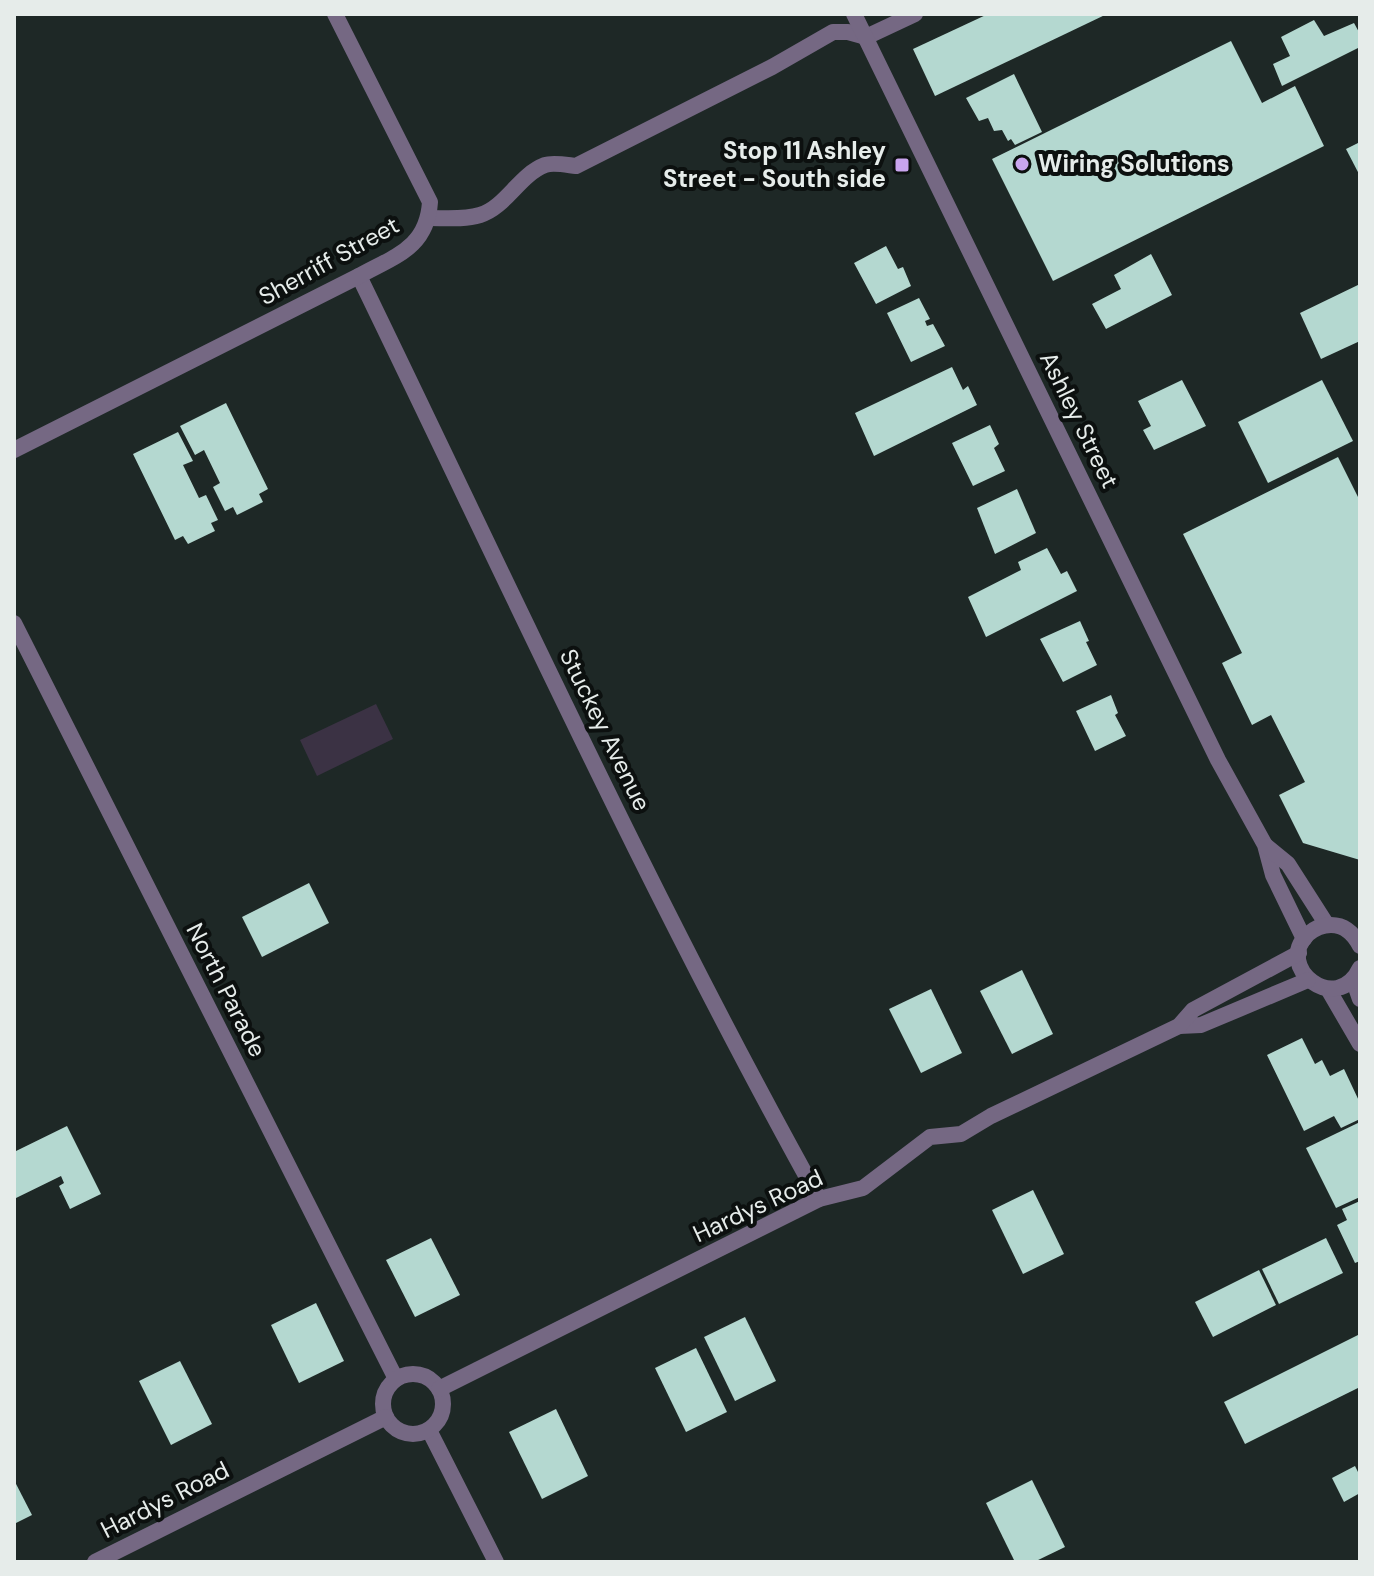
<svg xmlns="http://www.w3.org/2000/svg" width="1374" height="1576" font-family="'DM Sans',sans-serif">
	<rect width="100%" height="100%" fill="#1e2826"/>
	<polygon fill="#3b3244" points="376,704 393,739 317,776 300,740"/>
	<g fill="#b4d8d0">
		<polygon points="988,14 1107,14 935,96 913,49"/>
		<polygon points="1314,20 1324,36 1354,23 1360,34 1360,47 1282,86 1273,64 1290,56 1281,37"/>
		<polygon points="1231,41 1262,103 1295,86 1324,146 1053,281 992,159"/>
		<polygon points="1014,74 1042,132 1015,145 1011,139 1008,141 1002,130 994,131 988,118 979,121 966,98"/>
		<polygon points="1360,142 1360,176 1346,149"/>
		<polygon points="886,246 898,269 903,267 911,286 876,304 854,263"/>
		<polygon points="1151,254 1172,295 1106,329 1092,304 1121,289 1114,275"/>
		<polygon points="1360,284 1360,341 1321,359 1300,313"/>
		<polygon points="919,298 930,319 925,321 927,326 933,324 945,346 911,362 887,313"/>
		<polygon points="952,367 963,390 968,386 977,405 874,456 855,413"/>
		<polygon points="1182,380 1206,426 1154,450 1143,430 1151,426 1138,401"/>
		<polygon points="1322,380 1353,441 1268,483 1238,422"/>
		<polygon points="226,403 268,489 259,494 263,502 237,515 233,507 225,511 213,487 220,483 204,450 195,455 180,426"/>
		<polygon points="990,425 999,444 994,448 1005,471 973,486 952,443"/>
		<polygon points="178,432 193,461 183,465 199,498 206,495 218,520 211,523 215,531 188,544 183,536 175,540 133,454"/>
		<polygon points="1338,457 1360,501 1360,860 1303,843 1279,795 1305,782 1271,715 1252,725 1222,663 1242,653 1183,534"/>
		<polygon points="1017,489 1036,533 995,554 977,508"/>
		<polygon points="1047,548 1061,574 1067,571 1077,591 986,637 968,597 1021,570 1018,562"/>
		<polygon points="1080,621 1089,641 1086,642 1097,665 1063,682 1040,639"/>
		<polygon points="1111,695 1118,713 1115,715 1126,736 1095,751 1076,711"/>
		<polygon points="309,883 329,923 262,957 242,917"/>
		<polygon points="1022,970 1053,1034 1012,1054 980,991"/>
		<polygon points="931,989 962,1053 921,1073 889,1009"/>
		<polygon points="1302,1038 1315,1064 1322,1060 1330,1076 1344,1069 1360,1103 1360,1119 1341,1128 1334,1116 1304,1131 1267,1055"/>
		<polygon points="1360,1122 1360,1197 1336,1208 1306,1148"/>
		<polygon points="67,1126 101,1194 70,1209 59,1186 64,1183 61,1176 14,1199 14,1152"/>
		<polygon points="1033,1190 1064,1254 1023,1274 992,1210"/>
		<polygon points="1360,1201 1360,1261 1355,1263 1337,1225 1347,1220 1342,1209"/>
		<polygon points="431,1238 460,1295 415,1317 386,1260"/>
		<polygon points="1326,1238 1343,1273 1279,1304 1262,1269"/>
		<polygon points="1259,1270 1276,1305 1213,1337 1195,1302"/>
		<polygon points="316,1303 344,1361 299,1383 271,1325"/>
		<polygon points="745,1317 776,1381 735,1401 704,1337"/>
		<polygon points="1360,1334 1360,1387 1245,1444 1224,1402"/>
		<polygon points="696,1348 727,1412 686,1432 655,1368"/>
		<polygon points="180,1361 212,1424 171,1445 139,1381"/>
		<polygon points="556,1409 588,1476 542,1499 509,1432"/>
		<polygon points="1355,1466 1360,1476 1360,1493 1344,1502 1332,1478"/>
		<polygon points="14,1480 32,1515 14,1524"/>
		<polygon points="1032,1480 1065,1547 1034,1562 1015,1562 986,1503"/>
	</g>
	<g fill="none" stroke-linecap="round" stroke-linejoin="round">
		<g stroke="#756883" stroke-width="16">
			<path d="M429,218C445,218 464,220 480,215C506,207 519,175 545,165C553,162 567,165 576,166L772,67L833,32H848L866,37L915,14"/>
			<path d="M359,276C509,585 652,899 819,1199"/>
			<path d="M14,450L359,276C395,256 427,248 430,202L335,14"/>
			<polyline points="14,623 396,1379"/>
			<polyline points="1353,979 1360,999"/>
			<polyline points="1328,989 1360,1044"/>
			<polyline points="429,1430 496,1562"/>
		</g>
		<g stroke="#756883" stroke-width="16">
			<polyline points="854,14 1218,760 1265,845 1273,875 1304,939"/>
			<polyline points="1266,846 1288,864 1327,925"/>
			<path d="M1360,946C1354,934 1345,925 1331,925C1322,925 1315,928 1308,934C1273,967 1337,1017 1360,968"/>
			<polyline points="1179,1026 1201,1025 1308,980"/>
			<circle cx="413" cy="1404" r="30"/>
			<polyline points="439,1389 819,1199 863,1188 930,1137 961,1134 991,1116 1179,1026 1193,1010 1299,953"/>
			<polyline points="95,1562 386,1417"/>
		</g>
	</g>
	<g fill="#c9a5ee" stroke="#0c100f" stroke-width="3">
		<circle cx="1022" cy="164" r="8"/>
		<rect x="894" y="157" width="16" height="16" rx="4"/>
	</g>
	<g text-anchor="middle" stroke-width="8" stroke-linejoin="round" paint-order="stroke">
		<g font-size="24" font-weight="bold" fill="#e6ecea" stroke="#0c100f" text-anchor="end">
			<text x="886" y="159">Stop 11 Ashley<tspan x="886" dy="28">Street - South side</tspan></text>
			<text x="1038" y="172" text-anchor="start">Wiring Solutions</text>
		</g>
		<g font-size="24" fill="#e6ecea" stroke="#0c100f">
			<text transform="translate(329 261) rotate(-29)" y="8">Sherriff Street</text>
			<text transform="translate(1079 420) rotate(64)" y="8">Ashley Street</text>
			<text transform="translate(605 730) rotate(64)" y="8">Stuckey Avenue</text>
			<text transform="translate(226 990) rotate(63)" y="8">North Parade</text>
			<text transform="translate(758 1206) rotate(-25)" y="8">Hardys Road</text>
			<text transform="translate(165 1500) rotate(-27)" y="8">Hardys Road</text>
		</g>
	</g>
	<rect width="1374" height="1576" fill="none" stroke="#e6ecea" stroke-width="32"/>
</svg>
